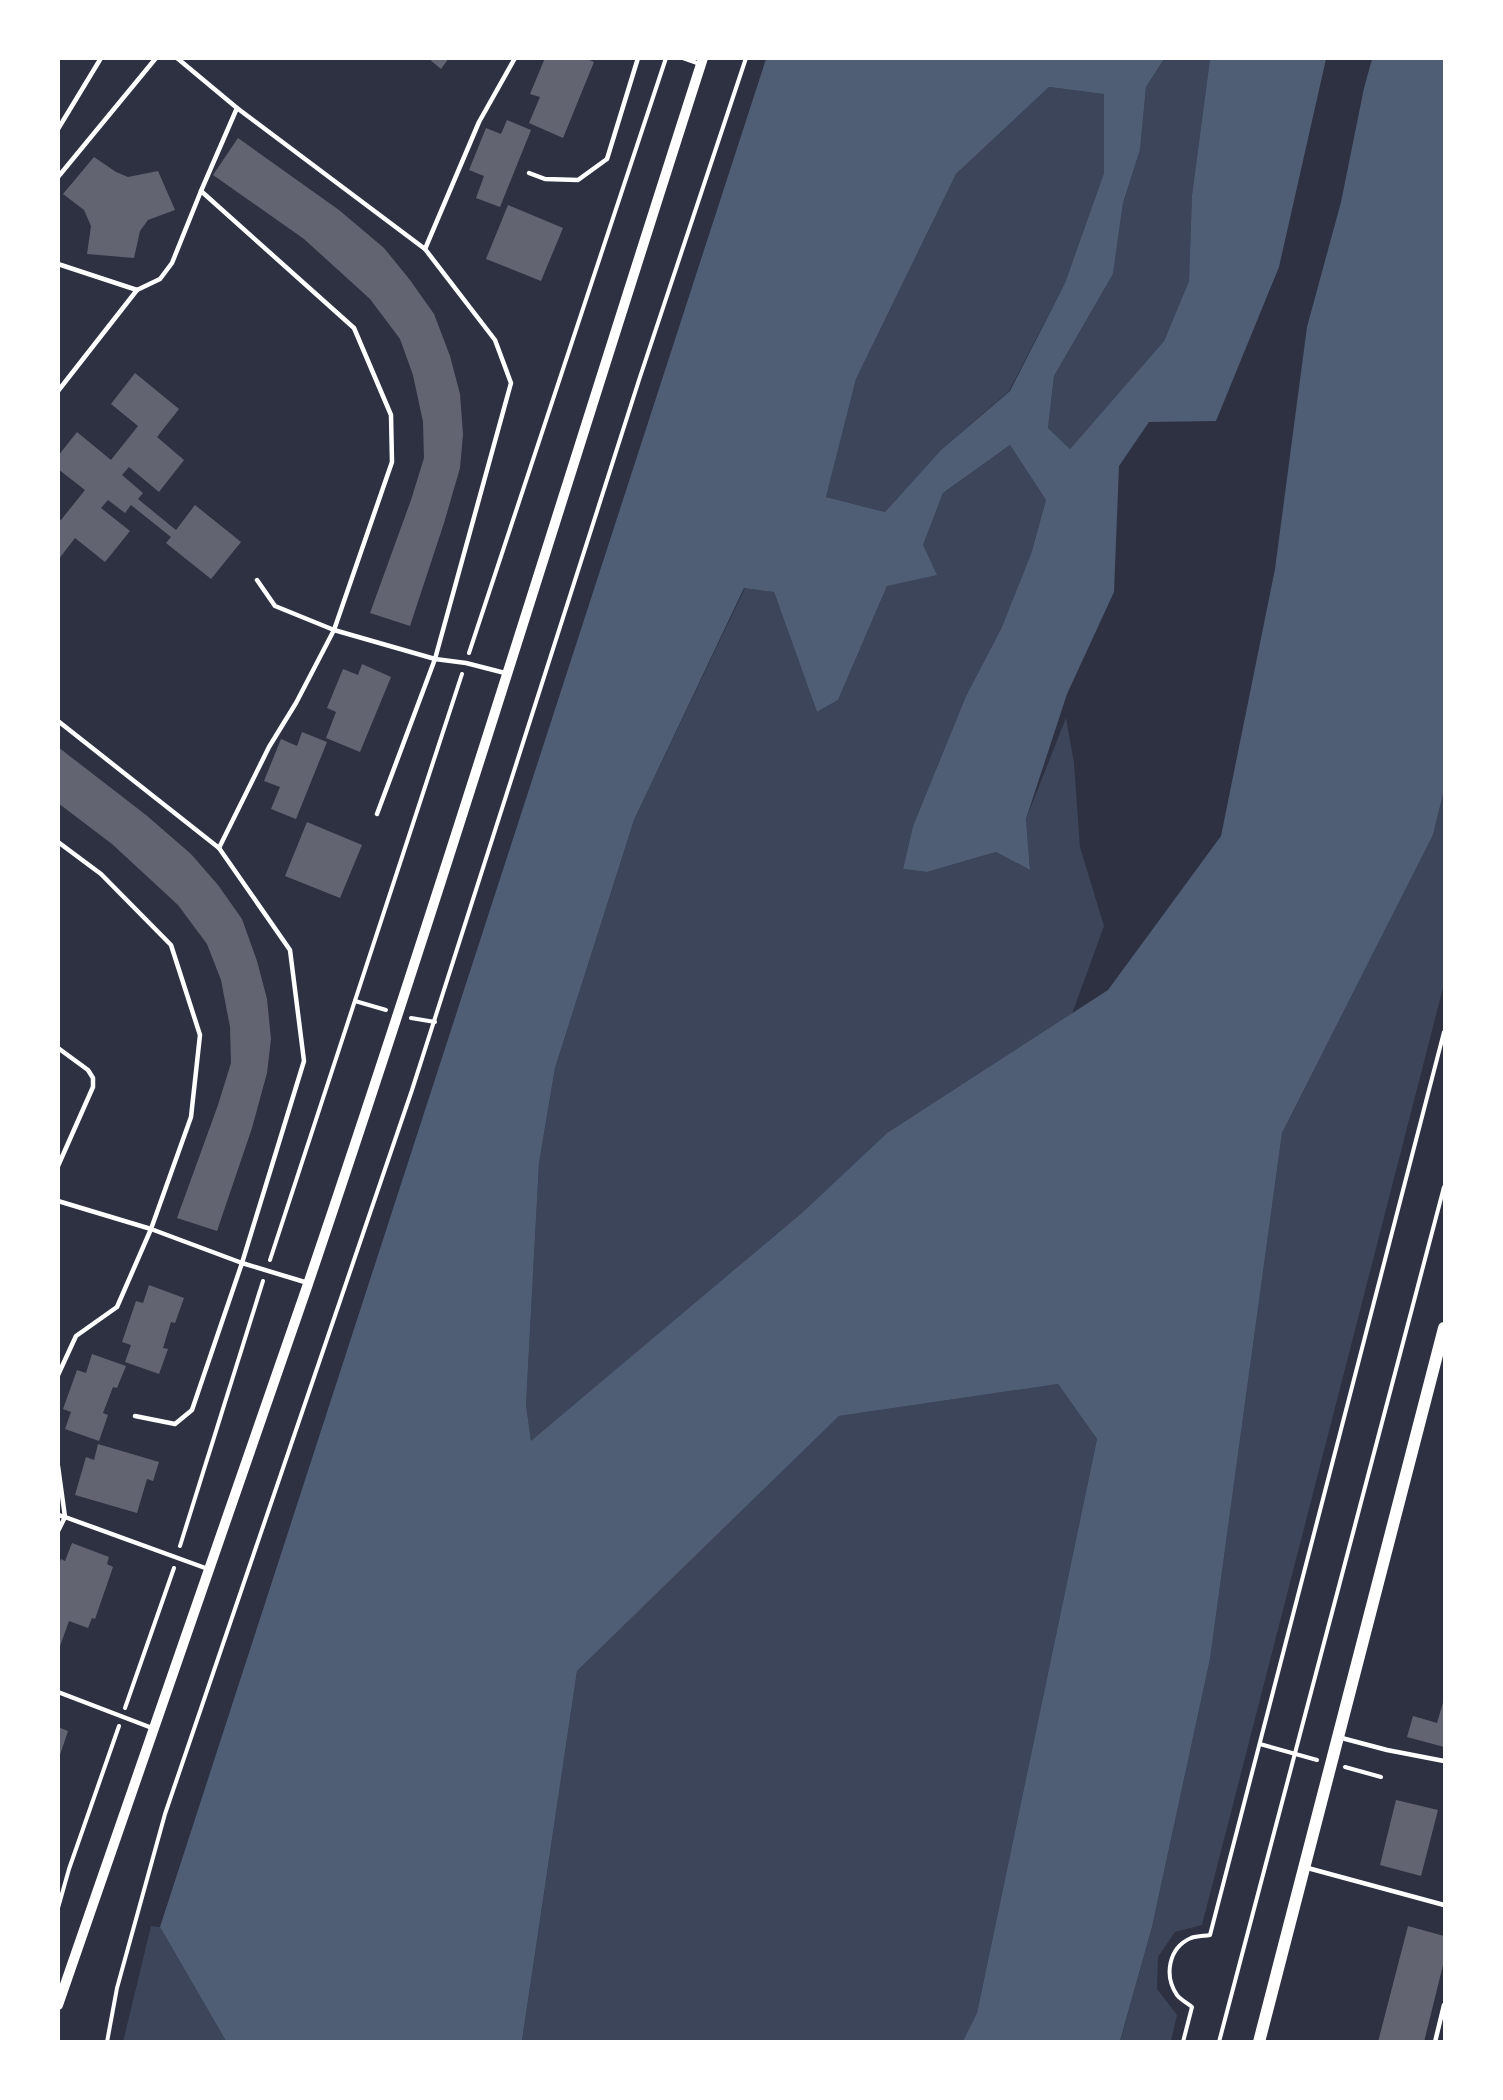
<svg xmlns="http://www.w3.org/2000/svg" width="1503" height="2100" font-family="Helvetica,sans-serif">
	<rect width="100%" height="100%" fill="#2d3142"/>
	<g fill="#3c4559">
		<polygon points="1164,59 1210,59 1192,195 1189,281 1164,341 1070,449 1048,428 1054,376 1113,274 1123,203 1140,150 1146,87"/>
		<polygon points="1049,87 1104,94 1104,173 1065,283 1009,391 941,450 885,512 826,497 856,379 956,174"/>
		<polygon points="1010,445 1046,500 1031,554 1001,629 966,696 913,826 903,869 927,872 996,852 1030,870 1026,819 1066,718 1074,763 1080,847 1104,926 1072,1014 887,1133 804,1211 531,1442 526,1405 539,1163 555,1068 634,820 745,588 774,592 817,712 838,700 887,586 923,545 943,493"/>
		<polygon points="1444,790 1444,984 1202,1925 1175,1932 1158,1957 1157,1989 1177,2015 1171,2041 1120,2042 1152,1927 1210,1659 1282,1133 1433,835"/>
		<polygon points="1058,1384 1097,1439 977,2013 963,2041 522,2042 577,1671 839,1416"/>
		<polygon points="151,1926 160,1927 226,2041 123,2042"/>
	</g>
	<path fill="#4f5d75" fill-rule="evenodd" d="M766,59H1164L1146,87L1140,150L1123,203L1113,274L1054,376L1048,428L1070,449L1164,341L1189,281L1192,195L1210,59H1326L1279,267L1216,421L1149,422L1119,466L1114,592L1067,694L1026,819L1030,870L996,852L927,872L903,869L913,826L966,696L1001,629L1031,554L1046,500L1010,445L943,493L923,545L937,575L887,586L838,700L817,712L774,592L744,588L634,820L555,1068L539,1163L526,1405L531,1441L804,1211L887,1133L1108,990L1221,836L1275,569L1307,327L1341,202L1364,88L1372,59H1444V790L1433,835L1282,1133L1210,1659L1152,1927L1120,2041H963L977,2013L1097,1439L1058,1384L839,1416L577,1671L522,2041H226L160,1927ZM1049,87L1104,94V173L1065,283L1010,391L941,450L885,512L826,497L856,379L956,174Z"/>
	<g fill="#626471">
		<polygon points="428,58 449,58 441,69"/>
		<polygon points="545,58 561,60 561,58 585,58 594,62 563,138 529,123 540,97 530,94"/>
		<polygon points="507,120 531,130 500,207 476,198 484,176 469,170 486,128 501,134"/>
		<polygon points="238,138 339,210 384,248 410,280 434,314 450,356 460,394 463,434 460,468 444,523 410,626 370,613 411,500 424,458 423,422 413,375 400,339 370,299 304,239 213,175"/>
		<polygon points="94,157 116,172 128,177 158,171 175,210 148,220 140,231 134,258 87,254 91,226 84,210 63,194"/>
		<polygon points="508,205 563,228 541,281 486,259"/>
		<polygon points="135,373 179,409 157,437 184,460 159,492 129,467 122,475 143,493 138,499 176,530 195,505 241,542 211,579 166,543 171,537 131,505 125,513 108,500 101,508 130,531 105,562 75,538 58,560 58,518 61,520 85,490 58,469 58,456 77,432 111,460 138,426 111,404"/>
		<polygon points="362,664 391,677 360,752 326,738 336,712 327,708 343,669 358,675"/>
		<polygon points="302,732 327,742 296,819 271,809 280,787 264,781 281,739 297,746"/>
		<polygon points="58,747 146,815 191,854 218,885 242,919 257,961 267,999 271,1039 267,1073 252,1128 217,1231 177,1218 218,1105 231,1063 230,1027 221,980 207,944 178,905 112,844 58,803"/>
		<polygon points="307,822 362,845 340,898 285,876"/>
		<polygon points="149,1285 184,1298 175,1323 171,1322 163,1348 168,1349 159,1374 125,1362 131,1345 122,1342 136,1301 143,1303"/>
		<polygon points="92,1354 126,1366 117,1388 113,1387 103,1413 108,1415 99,1441 65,1429 71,1412 63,1409 77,1370 86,1373"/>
		<polygon points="98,1444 159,1462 153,1481 147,1479 137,1513 75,1495 86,1457 94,1460"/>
		<polygon points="72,1543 109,1557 107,1564 113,1567 95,1619 92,1618 88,1628 69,1621 59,1649 58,1567 61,1559 65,1561"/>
		<polygon points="1444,1699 1444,1747 1407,1737 1413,1716 1437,1723"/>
		<polygon points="58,1727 68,1731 59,1758 58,1758"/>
		<polygon points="1396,1800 1438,1810 1421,1876 1380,1865"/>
		<polygon points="1408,1926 1444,1936 1444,1961 1424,2042 1378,2042"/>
	</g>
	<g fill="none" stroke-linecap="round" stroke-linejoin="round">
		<g stroke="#fff" stroke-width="4">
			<polyline points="469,653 666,58"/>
			<polyline points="355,1001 386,1010"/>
			<polyline points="411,1018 435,1022"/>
			<polyline points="270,1260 462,674"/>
			<polyline points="180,1546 263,1281"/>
			<polyline points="125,1708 174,1568"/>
			<polyline points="1260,1744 1317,1760"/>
			<polyline points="1345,1767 1381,1777"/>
			<polyline points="58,1908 69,1869 119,1726"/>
			<polyline points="107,2042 117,1988 165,1814 412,1090 639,380 746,58"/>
			<path d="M1183,2042L1192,2007C1187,2003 1181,2000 1177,1995C1164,1976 1168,1948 1191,1938C1197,1936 1205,1936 1210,1935L1444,1032"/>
			<polyline points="1219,2042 1444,1187"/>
		</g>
		<g stroke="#fff" stroke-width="4.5">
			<polyline points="177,58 237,108 425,249 495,340 511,383 435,659 377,814"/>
			<polyline points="683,58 700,64"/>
			<polyline points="58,129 101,58"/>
			<polyline points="529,173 545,179 578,180 607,159 638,58"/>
			<polyline points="58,177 156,58"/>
			<polyline points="201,191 354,328 391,415 392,462 334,630 435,659 466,663 505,673"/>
			<polyline points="425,249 479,122 515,58"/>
			<polyline points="58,264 137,290 160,279 172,263 201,191 237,108"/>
			<polyline points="58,391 137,290"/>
			<polyline points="58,721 219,848 290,950 304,1061 242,1263 192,1410 175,1424 135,1416"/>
			<polyline points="58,842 101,874 171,945 200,1035 191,1117 151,1229 242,1263 308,1283"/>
			<polyline points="219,848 269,747 296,703 334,630 275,606 257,580"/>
			<polyline points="58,1048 88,1070 93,1078 93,1087 58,1166"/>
			<polyline points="58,1201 151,1229 117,1307 76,1336 58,1375"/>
			<polyline points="58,1466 65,1517 208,1569"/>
			<polyline points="58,1515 65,1517 58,1531"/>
			<polyline points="58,1692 152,1728"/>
			<polyline points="1338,1737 1387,1750 1444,1761"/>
			<polyline points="1304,1867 1444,1905"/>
			<polyline points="1435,2042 1444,2005"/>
		</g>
		<path stroke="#fff" stroke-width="10" d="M58,2005C140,1764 226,1525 308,1284C446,878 571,467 703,58"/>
		<polyline stroke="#fff" stroke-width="12" points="1259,2042 1444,1328"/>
	</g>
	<rect width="1503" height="2100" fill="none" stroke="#ffffff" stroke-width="120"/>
</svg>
